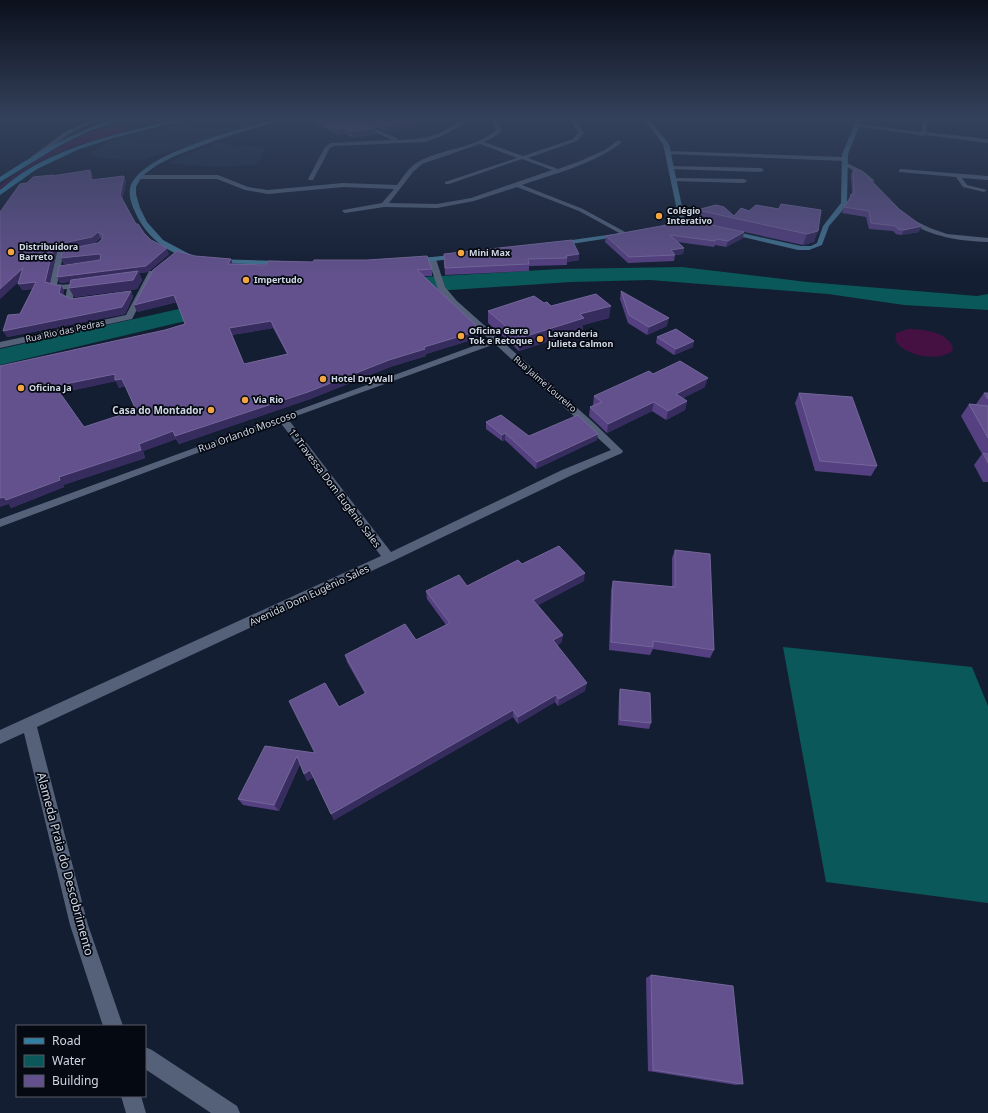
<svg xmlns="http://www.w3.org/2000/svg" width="988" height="1113" font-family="'Noto Sans',sans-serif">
	<rect width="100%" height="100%" fill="#141e33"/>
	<g fill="#1d2a43">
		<polygon points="201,119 265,120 140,161 98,158 91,152 108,142"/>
		<polygon points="216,142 232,145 230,147 237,147 243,145 268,148 260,153 263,154 255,165 213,167 169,163 180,157 203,148 208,149 212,146 208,145"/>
	</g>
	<g fill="#441142">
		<path d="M118,126L124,127L126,130L120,133C90,141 59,149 33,165C21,172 11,181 0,189V186C32,163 78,130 118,126Z"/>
		<path d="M908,329C922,329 951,332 953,350C940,365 889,353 896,333Z"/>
	</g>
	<g fill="#0a5859">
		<polygon points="682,267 807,282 977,296 988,294 988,310 904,305 828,294 650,280 571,282 300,300 177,323 0,365 0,349 237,296 371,280 560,269"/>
		<polygon points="783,647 972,667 988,706 988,903 826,882"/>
	</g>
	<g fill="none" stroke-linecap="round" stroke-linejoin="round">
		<g fill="#546179" fill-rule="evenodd">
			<polygon points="94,119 100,119 69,134 36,158 31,157 65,132"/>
			<path d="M346,119H352L397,138V140C411,139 424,139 437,134C449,129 461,119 474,119L442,136L425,142L334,146L330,148L313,180H309L308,179L325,147L331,143L392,140Z"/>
			<path d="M491,119H496L502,130L496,136L484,142L523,156L573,139L578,133L570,119H575L584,133L577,141L528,158L558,169L580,161L605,150L617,141H621V143C592,165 556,173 522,185L583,209L627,233V235H623L579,211L517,187L474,201L437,208L384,207L345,213L342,211L343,210L382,203L394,189L343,187L268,194L245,190L217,179H139L136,177L139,175H218L248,187L268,190L343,183L397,185C403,177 409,167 418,162C442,148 475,149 496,130ZM480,144L517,158L445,182V184H449L522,159L552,170L471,198L437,204L389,203L413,172L422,164Z"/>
			<polygon points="924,119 928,119 926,132 988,139 988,143 925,135 923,137 920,135 854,126 857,124 921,132"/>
			<polygon points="669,151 845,157 848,159 845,161 667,154 667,152"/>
			<polygon points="845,162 863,171 875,181 870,182 859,173 843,165 842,164"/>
			<polygon points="671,166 761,168 764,170 761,172 669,169 668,168"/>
			<polygon points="901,169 988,176 988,180 962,178 967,185 987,190 984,192 963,187 956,177 899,172 899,170"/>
			<polygon points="673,178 744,179 747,181 744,183 671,181 671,179"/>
			<path d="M909,218L930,228L947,234L988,238V242C959,241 932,237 907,221V219Z"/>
			<polygon points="77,248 81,250 79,251 63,255 57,285 74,284 73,298 85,299 85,303 66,302 65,300 67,289 57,290 49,286 57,252"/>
			<path d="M429,257H435L436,259L445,287L457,301L594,423L623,451L622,453L570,476L393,561L37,727L88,925L123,1026H103L70,925L24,733L0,744V730L381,556L280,422L0,527V519L490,340L451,305L438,289L428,259ZM495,344L611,450L562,470L391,552L288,419Z"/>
			<polygon points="149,271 152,271 156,273 132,319 0,348 0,342 126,315"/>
			<polygon points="145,1047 152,1050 237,1106 240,1113 211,1113 145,1069"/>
			<polygon points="121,1096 141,1096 146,1113 126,1113"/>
		</g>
		<g fill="#42718f" fill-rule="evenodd">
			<path d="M276,119H284L225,137L177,155L157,165L142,176L136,187V194L140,208L147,222L163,240L195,257L191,259C168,253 149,239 138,218C134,210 128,198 130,189C136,154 245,128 276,119Z"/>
			<polygon points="644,119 649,119 669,144 685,221 660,230 657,228 658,227 679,220 663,144"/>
			<polygon points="857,119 862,119 848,154 847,203 842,211 829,226 822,245 809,250 798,250 726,233 726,231 728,230 801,246 811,246 817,243 823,226 841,203 842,154"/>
			<polygon points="621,233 623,234 623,236 558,246 555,244 558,242"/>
			<polygon points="460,254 464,256 463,258 413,263 409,261 413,259"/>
			<polygon points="214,259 282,261 286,263 282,265 217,263 213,261"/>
		</g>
		<g fill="#3080a4" fill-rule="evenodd">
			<path d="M115,119H122L89,131L59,146L0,182V177C36,153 73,132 115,119Z"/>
			<path d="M180,119H189L113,138L77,150L37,169L0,195V190C10,182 21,173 32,167C78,141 130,131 180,119Z"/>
		</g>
	</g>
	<g fill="#554081" fill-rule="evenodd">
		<polygon points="305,119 355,119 375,128 376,134 353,138 345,134 339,135"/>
		<polygon points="356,119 419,119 415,122 416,126 387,132"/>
		<polygon points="906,119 923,119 922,121"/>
		<polygon points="90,170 93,176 93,180 124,176 126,181 122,200 136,224 151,240 169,254 148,272 139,273 142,280 137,289 74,297 69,288 70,282 60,283 57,277 100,260 64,264 61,258 98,243 102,239 100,238 95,243 57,251 50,283 56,285 61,285 64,291 63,295 71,299 131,291 133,297 125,314 7,337 33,289 22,290 19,281 0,299 54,176"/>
		<polygon points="853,170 919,232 901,235 896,234 893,231 869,229 866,217 842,213 844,207 848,201 851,194 852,194 851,175"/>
		<polygon points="779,209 821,210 814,242 803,245 695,221 697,210 734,216 749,211"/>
		<polygon points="688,220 743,238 726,247 715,245 714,247 678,242 684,248 683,254 675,255 674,261 628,263 605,242 606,236 688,221"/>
		<polygon points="572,240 579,260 567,262 567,265 529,266 529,271 445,275 444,254"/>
		<path d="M195,256L231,259L233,264L432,269V276H424L481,330V337L426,354V356L390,367L310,399L179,444L176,439L143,451L145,458L63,485L64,487L11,508L9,504L0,366L165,330L185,324L177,302L137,312ZM273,328L287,354L244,364L232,335ZM116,381L119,388L125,386L136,410L84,427L60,393Z"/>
		<polygon points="621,291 667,326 647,335 628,323 620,299"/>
		<polygon points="544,303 551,306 609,318 583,325 583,330 519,351 488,323 488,311"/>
		<polygon points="657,337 693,347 674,355 656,343"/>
		<polygon points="653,374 705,387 683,398 687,401 685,410 666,420 652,411 607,433 589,416 590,407 593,406 593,405 594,396"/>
		<polygon points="799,393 877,466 871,476 815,471 795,403"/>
		<polygon points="984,393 988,393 988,482 983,482 974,465 982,454 961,416 969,404 977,405 976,404"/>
		<polygon points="486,422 529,436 597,440 536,469 505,440 502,441 486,429"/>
		<polygon points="675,550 714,650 710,658 653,649 650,655 609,650 611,590 613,581 672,587 672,558"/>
		<polygon points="522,564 584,581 538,605 563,635 561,643 557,645 585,691 558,706 555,702 518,724 513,717 334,820 314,777 307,781 300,764 279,811 243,805 238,799 315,752 339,707 365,694 347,662 345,655 416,640 446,625 427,599 426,591 467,586"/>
		<polygon points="620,689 651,723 649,729 618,725 619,695"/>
		<polygon points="651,975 743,1084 736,1085 648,1071 646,978"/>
	</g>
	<g fill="#362c5e">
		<polygon points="409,119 419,119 415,122 416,126 387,132 386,126"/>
		<polygon points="344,128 345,134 339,135 338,129"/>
		<polygon points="375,128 376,134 353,138 352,131"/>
		<polygon points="90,170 93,176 93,186 91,180"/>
		<polygon points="124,176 126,181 122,201 120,195"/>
		<polygon points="922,226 919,232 901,235 904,230"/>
		<polygon points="818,231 814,242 803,245 807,234"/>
		<polygon points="98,232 100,238 95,243 57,251 49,288 45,282 54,245"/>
		<polygon points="744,232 743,238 726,247 728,241"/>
		<polygon points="167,248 169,254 148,272 139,273 142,280 137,289 74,297 69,288 137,273 60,283 57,277"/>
		<polygon points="684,248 683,254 675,255 671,250"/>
		<polygon points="99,254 102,260 64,264 61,258"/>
		<polygon points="579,254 579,260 567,262 567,258 566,256"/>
		<polygon points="231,259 233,266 228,264"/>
		<polygon points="23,268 27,274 0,299 0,289"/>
		<polygon points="36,282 40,288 22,290 18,284"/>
		<polygon points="61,285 64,291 63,300 59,293"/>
		<polygon points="131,291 133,297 125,314 7,337 3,331"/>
		<polygon points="174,295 177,302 137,312 134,305"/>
		<polygon points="611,306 609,318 583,325 583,330 519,351 520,338 580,314"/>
		<polygon points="669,318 667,326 647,335 649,327"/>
		<polygon points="271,321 273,328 231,335 229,328"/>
		<polygon points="481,330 481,337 426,354 426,356 390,367 310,399 179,444 175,436 424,347"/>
		<polygon points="694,341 693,347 674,355 676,349"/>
		<polygon points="115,374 122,379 125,386 119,388 116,381 60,393 55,386"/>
		<polygon points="708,378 705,387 674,403 676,394"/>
		<polygon points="687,401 685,410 666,420 668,411"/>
		<polygon points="654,402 652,411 607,433 608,424"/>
		<polygon points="173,431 176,439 143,451 145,458 63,485 64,487 11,508 9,504 0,507 0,498 59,477 139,444"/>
		<polygon points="505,433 505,440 502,441 502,435"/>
		<polygon points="598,434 597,440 536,469 537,462"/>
		<polygon points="585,573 584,581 533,608 533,600"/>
		<polygon points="563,635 561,643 552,648 553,640"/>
		<polygon points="587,683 585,691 558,706 559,699"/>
		<polygon points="556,695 555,702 518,724 518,717"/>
		<polygon points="513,710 513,717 334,820 331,814"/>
		<polygon points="297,756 300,763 279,811 274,805"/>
		<polygon points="310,770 314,777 307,781 304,774"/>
	</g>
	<g fill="#62518c" stroke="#74669a" fill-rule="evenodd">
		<polygon points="316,119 355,119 375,128 352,131 344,128 338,129"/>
		<polygon points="370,119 413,119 415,120 386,126"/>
		<polygon points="90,170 91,180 124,176 120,195 136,224 138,224 144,233 151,240 167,248 146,266 57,277 59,266 100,260 101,255 99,254 61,258 62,250 98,243 102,239 103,235 98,232 92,237 54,245 45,282 56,285 61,285 59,293 71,299 131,291 122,307 3,331 8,315 20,314 36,282 18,284 23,268 0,289 0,212 20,184 27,183 33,177 53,175 52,176"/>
		<polygon points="853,170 862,171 864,173 899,209 922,226 904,230 898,229 896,226 871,223 869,211 844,207 850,198 851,194 854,195"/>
		<polygon points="781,204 821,210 818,231 807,234 697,210 716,205 724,207 734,216 741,208 749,211 756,205 779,209"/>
		<polygon points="688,220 744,232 728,241 716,239 715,241 670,235 684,248 671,250 675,255 629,257 606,236 689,221"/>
		<polygon points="572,240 579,254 566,256 567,258 528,259 529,264 445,268 444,254"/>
		<path d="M177,251L195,256L231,259L228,264L266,265L268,261L313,262L314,260H367L427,256L432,269L417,270L481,330L424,347L425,349L389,360L308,392L175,436L173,431L139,444L141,450L59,477L60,480L6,500L4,497L0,498V366L165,330L185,324L174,295L134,305L153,270ZM271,321L288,354L244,364L229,328ZM115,374V380L122,379L136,410L84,427L55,386Z"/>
		<polygon points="138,271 133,280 69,288 71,280"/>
		<polygon points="621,291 669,318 649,327 629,315"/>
		<polygon points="596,294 611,306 580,314 584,318 520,338 488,311 534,296 544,303 547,302 551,306"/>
		<polygon points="676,329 694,341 676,349 657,337"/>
		<polygon points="680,361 708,378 676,394 687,401 668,411 654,402 608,424 590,407 602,402 594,396 649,371 653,374"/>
		<polygon points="799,393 852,397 877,466 820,461"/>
		<polygon points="984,393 988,393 988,399"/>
		<polygon points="969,404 988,406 988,438"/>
		<polygon points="501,415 529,436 578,415 598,434 537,462 505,433 502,435 486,422"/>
		<polygon points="983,453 988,454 988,463"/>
		<polygon points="559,546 585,573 533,600 563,635 553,640 587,683 559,699 556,695 518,717 513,710 331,814 310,770 304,774 297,756 274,805 238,799 265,746 315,753 289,701 325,683 339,707 366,693 345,655 405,624 416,640 450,623 426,591 459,575 467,586 518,560 522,564"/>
		<polygon points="675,550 710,554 714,650 653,641 653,647 611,642 613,581 675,587"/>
		<polygon points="620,689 650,693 651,723 620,720"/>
		<polygon points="651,975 733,986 743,1084 653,1070"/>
	</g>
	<linearGradient id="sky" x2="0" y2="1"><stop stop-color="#0b101c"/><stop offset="0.43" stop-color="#34415b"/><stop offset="1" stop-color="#34415b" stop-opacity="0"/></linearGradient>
	<rect width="988" height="275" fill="url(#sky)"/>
	<g fill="#f2a541" stroke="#050911" stroke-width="1.5">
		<circle cx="659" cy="216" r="4"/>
		<circle cx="11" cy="252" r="4"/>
		<circle cx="461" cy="253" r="4"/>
		<circle cx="246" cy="280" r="4"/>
		<circle cx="461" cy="336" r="4"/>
		<circle cx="540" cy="339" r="4"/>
		<circle cx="323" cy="379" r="4"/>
		<circle cx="21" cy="388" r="4"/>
		<circle cx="245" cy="400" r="4"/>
		<circle cx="211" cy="410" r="4"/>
	</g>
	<g text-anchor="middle" stroke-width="3.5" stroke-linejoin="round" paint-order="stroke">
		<g font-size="9" font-weight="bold" fill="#d0d7e5" stroke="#050911" text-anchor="start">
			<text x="667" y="214">Colégio<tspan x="667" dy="10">Interativo</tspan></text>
			<text x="19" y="250">Distribuidora<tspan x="19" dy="10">Barreto</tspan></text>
			<text x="469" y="256">Mini Max</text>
			<text x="254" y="283">Impertudo</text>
			<text x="469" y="334">Oficina Garra<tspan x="469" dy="10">Tok e Retoque</tspan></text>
			<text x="548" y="337">Lavanderia<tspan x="548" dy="10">Julieta Calmon</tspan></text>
			<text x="331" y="382">Hotel DryWall</text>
			<text x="29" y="391">Oficina Ja</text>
			<text x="253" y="403">Via Rio</text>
		</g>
		<g font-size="9" fill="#d0d7e5" stroke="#050911">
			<text transform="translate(65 331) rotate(-12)" y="3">Rua Rio das Pedras</text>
			<text transform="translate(545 384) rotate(41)" y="3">Rua Jaime Loureiro</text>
		</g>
		<g font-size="10" font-weight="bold" fill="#d0d7e5" stroke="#050911" text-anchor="end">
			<text x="203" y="414">Casa do Montador</text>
		</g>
		<g font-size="10" fill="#d0d7e5" stroke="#050911">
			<text transform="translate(247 431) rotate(-20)" y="4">Rua Orlando Moscoso</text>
			<text transform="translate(335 488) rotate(53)" y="4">1ª Travessa Dom Eugênio Sales</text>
			<text transform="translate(309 595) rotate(-25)" y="4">Avenida Dom Eugênio Sales</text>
		</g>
		<g font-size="12" fill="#d0d7e5" stroke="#050911">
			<text transform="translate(65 864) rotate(75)" y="4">Alameda Praia do Descobrimento</text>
		</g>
	</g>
	<rect x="16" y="1025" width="130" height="72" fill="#050911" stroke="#565b66"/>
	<rect x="24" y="1038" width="20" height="6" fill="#3080a4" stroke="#565b66"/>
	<text x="52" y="1045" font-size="12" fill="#d0d7e5">Road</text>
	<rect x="24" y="1055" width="20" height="12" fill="#0a5859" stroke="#565b66"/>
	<text x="52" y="1065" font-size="12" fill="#d0d7e5">Water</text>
	<rect x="24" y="1075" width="20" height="12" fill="#62518c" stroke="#565b66"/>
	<text x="52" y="1085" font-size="12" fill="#d0d7e5">Building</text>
</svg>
